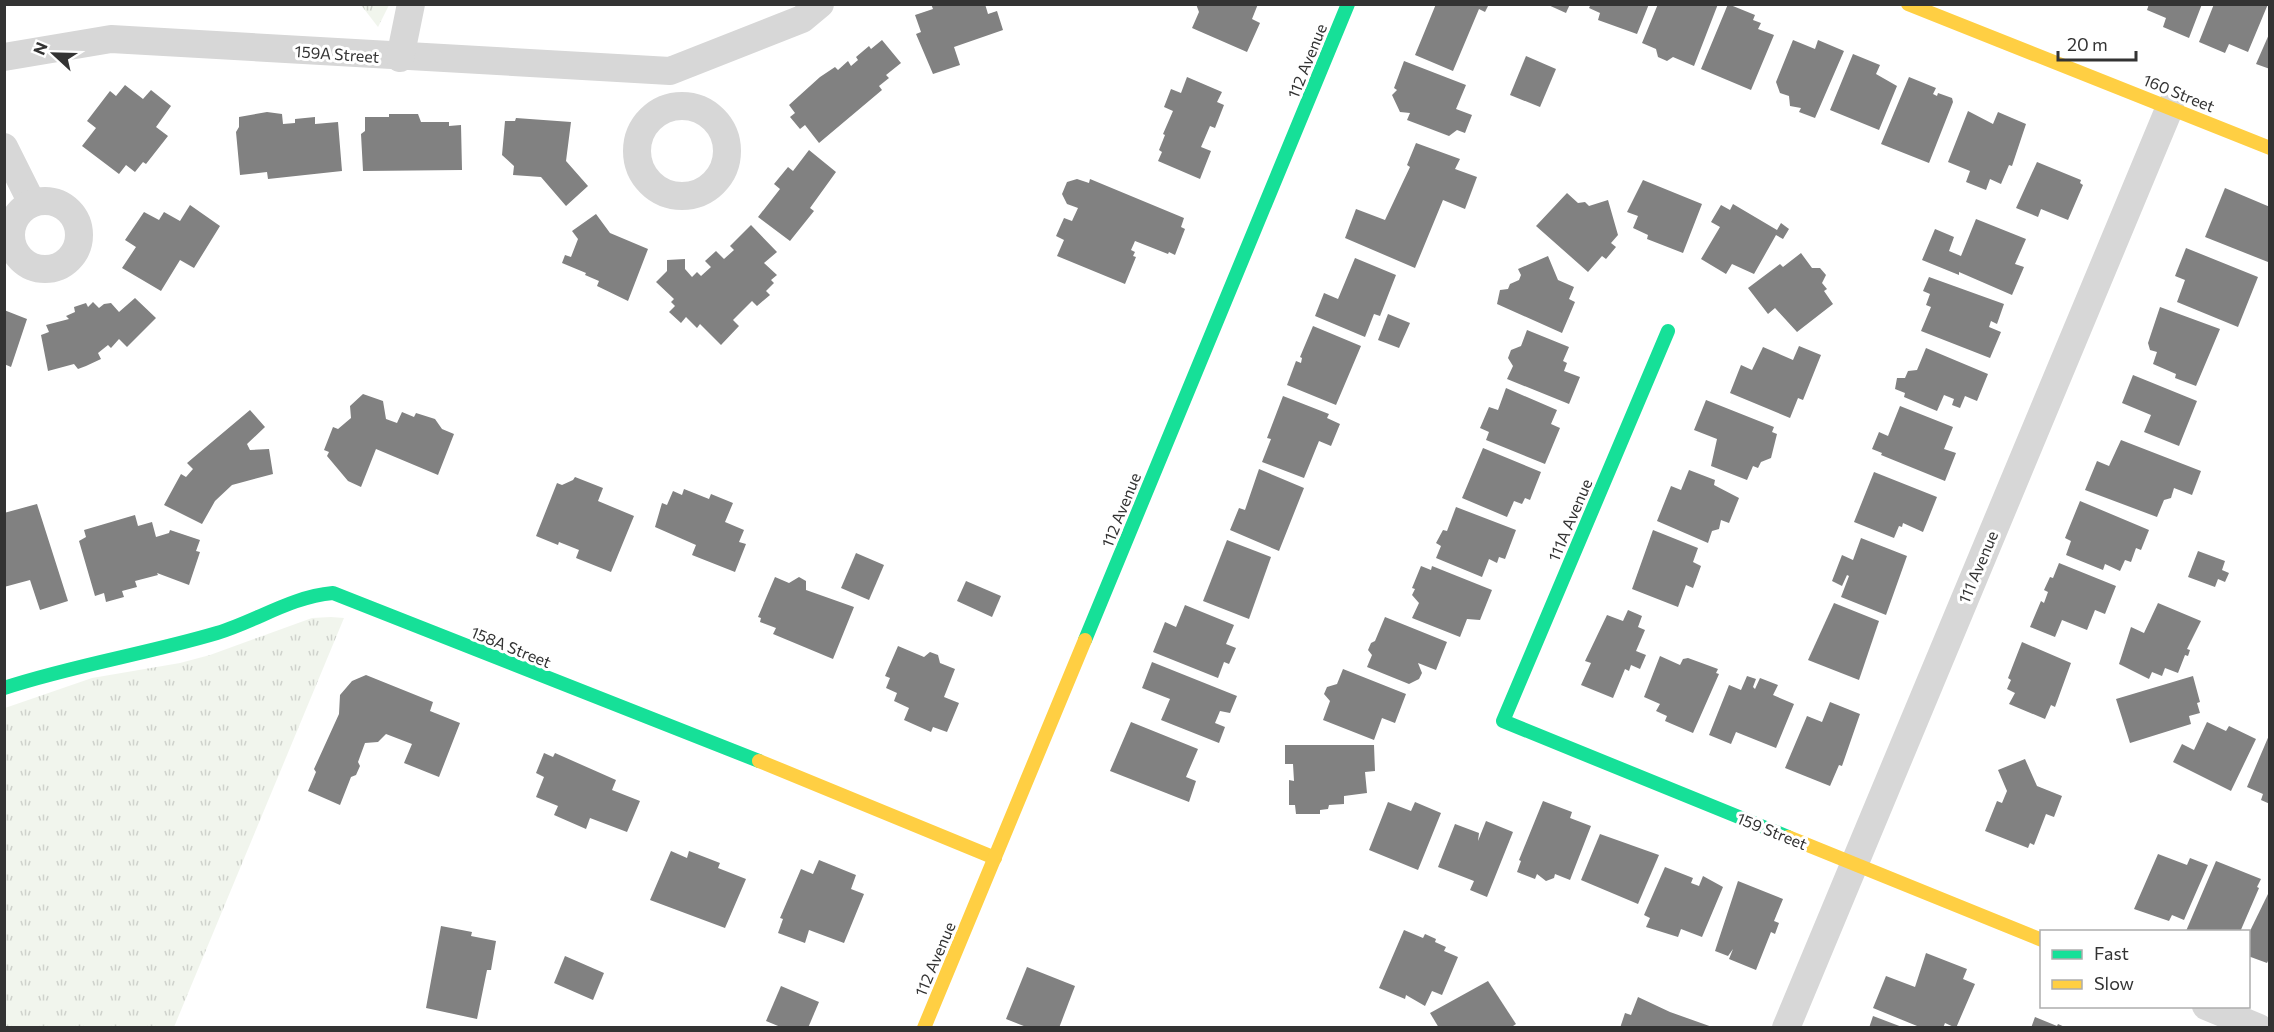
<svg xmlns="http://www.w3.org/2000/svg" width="2274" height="1032" font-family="Commissioner,sans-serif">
	<defs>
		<pattern id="park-tufts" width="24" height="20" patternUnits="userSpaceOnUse" patternTransform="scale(1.5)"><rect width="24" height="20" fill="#f1f5ed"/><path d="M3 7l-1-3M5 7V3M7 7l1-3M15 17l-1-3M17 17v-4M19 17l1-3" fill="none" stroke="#cfd2cc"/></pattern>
	</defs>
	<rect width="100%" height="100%" fill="#fff"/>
	<g fill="url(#park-tufts)">
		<polygon points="361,5 389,5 378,27"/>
		<polygon points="331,617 344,618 174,1027 5,1028 5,708 92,678 180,663 210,655 312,618"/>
	</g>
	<g fill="#818181">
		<polygon points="931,4 985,4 988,14 997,11 1003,30 954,47 960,65 933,74 916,34 921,32 915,15 933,9"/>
		<polygon points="1196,4 1258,4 1252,19 1260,23 1247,52 1192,28 1199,12"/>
		<polygon points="1436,4 1489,4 1485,12 1479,9 1453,71 1415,55"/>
		<polygon points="1546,4 1570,4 1566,13"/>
		<polygon points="1591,4 1649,4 1637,34 1598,20 1600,13 1589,8"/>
		<polygon points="1658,4 1718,4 1694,66 1673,57 1667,61 1658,57 1656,49 1642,43"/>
		<polygon points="1728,4 1755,15 1753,20 1761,23 1758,29 1774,35 1751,90 1701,69"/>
		<polygon points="2149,4 2202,4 2189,38 2163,27 2166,18 2147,10"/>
		<polygon points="2214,4 2268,4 2248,52 2229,44 2225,53 2199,42"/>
		<polygon points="2270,32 2270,69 2256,64"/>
		<polygon points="882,40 901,63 886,75 889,78 879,86 882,90 819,143 805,125 800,129 790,117 795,113 789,105 820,77 835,67 838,70 848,61 851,66 858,60 856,57 869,46 871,49"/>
		<polygon points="1793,40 1815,49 1818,40 1844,51 1815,118 1799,112 1801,108 1790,106 1789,96 1780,93 1776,82"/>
		<polygon points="1853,54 1880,65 1876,74 1897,86 1879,130 1830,110"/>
		<polygon points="1526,56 1556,69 1540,107 1510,95"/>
		<polygon points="1404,61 1466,85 1456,109 1472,115 1465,133 1457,130 1449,136 1407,120 1410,113 1400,112 1392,95 1397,90 1394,88"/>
		<polygon points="1187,77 1222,92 1217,102 1224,105 1215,128 1210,126 1201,147 1211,151 1200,179 1158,161 1162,152 1159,150 1165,135 1163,134 1173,111 1164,107 1171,89 1181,93"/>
		<polygon points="1909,77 1936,88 1933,94 1937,96 1938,93 1952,98 1953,102 1929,163 1881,144"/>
		<polygon points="125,85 143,99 151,90 171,106 156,127 168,136 146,164 143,162 135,172 126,165 119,174 82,146 96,128 87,121 110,91 116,96"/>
		<polygon points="1968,111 1993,124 1998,112 2026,124 2012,166 2009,165 2001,184 1990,179 1986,190 1966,182 1970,171 1948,162"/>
		<polygon points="267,112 282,114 283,124 295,123 295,119 315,117 315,124 338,122 342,171 268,179 267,172 240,175 236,132 239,127 239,117"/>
		<polygon points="389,114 418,114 421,122 449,122 449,126 461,125 462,170 363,171 361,134 365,131 365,117 389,117"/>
		<polygon points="516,118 571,122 566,161 588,186 566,206 541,177 513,175 514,166 502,155 505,121 515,121"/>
		<polygon points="1416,143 1460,159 1455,169 1477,177 1465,209 1443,200 1415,268 1345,238 1356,209 1385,220 1410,167 1407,165"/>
		<polygon points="809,150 836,172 810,208 814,211 790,241 758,217 780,189 774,184 788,167 793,171"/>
		<polygon points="2037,162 2081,180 2080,183 2083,185 2068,220 2041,209 2038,217 2016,208"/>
		<polygon points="1077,179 1089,183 1090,179 1184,218 1181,227 1185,229 1175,255 1169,252 1168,254 1135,241 1131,250 1135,252 1133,256 1136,257 1125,284 1057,256 1064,240 1056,236 1064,218 1072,221 1078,208 1067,204 1062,194 1067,182"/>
		<polygon points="1643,180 1702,204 1683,253 1647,239 1648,235 1633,228 1638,216 1627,212"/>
		<polygon points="2225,188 2270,207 2268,262 2205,237"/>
		<polygon points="1567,193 1578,203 1585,202 1589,206 1608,200 1618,235 1611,243 1616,247 1606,259 1602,256 1588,272 1536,226"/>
		<polygon points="1733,204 1777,230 1781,223 1789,229 1783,239 1776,235 1754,274 1732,264 1726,274 1701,259 1720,227 1711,222 1721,205 1730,210"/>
		<polygon points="190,205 220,226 194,268 180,260 161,291 122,268 136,247 125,240 144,212 159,220 164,212 180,221"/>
		<polygon points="596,214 610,233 648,249 628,301 597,286 599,281 585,275 586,273 562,263 565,255 571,257 578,239 572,231"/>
		<polygon points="1976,219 2026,239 2015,264 2024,267 2012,295 1959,272 1959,275 1922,260 1935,229 1954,237 1949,251 1961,256"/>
		<polygon points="751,225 777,252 764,263 777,275 771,280 774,283 766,291 770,295 757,306 752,301 733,320 739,326 721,345 700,324 697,328 686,317 681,323 669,312 675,306 671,302 674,299 656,282 667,271 667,260 685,259 685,269 692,277 697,272 701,276 711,267 705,261 716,251 724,259 734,250 730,246"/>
		<polygon points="2186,248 2258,277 2238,327 2177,302 2185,280 2175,276"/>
		<polygon points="1801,253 1812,268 1820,268 1826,275 1822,283 1827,289 1824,291 1833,304 1797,332 1775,308 1768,314 1748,288 1780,264 1783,267"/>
		<polygon points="1548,256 1558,280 1574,287 1569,299 1575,302 1562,333 1497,304 1500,290 1508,289 1510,284 1519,280 1521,275 1518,269"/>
		<polygon points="1355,258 1396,275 1380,316 1374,314 1365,337 1315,316 1324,293 1338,299"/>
		<polygon points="1929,277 2004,304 1997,324 1991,321 1989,327 2001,332 1990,358 1921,331 1931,307 1926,305 1930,294 1923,291"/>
		<polygon points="135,298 156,318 127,347 119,339 111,348 108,345 98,353 101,359 86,366 78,369 74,364 48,371 41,335 49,332 46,325 69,319 66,316 75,312 74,307 86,303 88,307 93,302 99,308 104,304 111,303 119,312"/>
		<polygon points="2160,307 2220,329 2196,386 2175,378 2176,374 2153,364 2157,352 2150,350 2148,343"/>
		<polygon points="4,310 27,319 11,367 4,364"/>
		<polygon points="1388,314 1410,323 1399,348 1378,340"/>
		<polygon points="1313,326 1361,346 1336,405 1287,385 1296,361 1301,363 1302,358 1300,357"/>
		<polygon points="1527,330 1569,347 1563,361 1567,363 1564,371 1580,377 1569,404 1507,379 1513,366 1508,358 1511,350 1521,346"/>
		<polygon points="1799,346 1821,355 1803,400 1798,398 1790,418 1730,393 1741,365 1752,370 1763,347 1793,360"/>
		<polygon points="1926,348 1988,374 1977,401 1965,396 1960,408 1952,405 1954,399 1944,395 1937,411 1904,397 1905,393 1895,389 1897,378 1905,378 1908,371 1917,370"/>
		<polygon points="2133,375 2197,401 2179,446 2144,432 2151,415 2122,403"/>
		<polygon points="1506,388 1557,410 1551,424 1560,428 1545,464 1486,440 1489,432 1480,428 1489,407 1498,410"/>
		<polygon points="363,394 383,401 386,419 397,423 402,412 414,417 416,413 435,419 442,429 454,434 438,475 376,449 361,487 348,481 327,456 329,452 324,450 333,427 338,429 351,418 350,406"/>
		<polygon points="1283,396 1329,414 1327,418 1340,424 1331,446 1319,441 1304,478 1262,462 1271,439 1267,438"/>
		<polygon points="1706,400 1774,427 1772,432 1777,434 1771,458 1761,462 1758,468 1753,466 1747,480 1711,466 1717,439 1694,430"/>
		<polygon points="1900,406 1953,427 1944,449 1956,453 1945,481 1881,455 1882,453 1872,449 1879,432 1888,436"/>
		<polygon points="250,410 265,427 247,444 250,450 269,449 273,474 232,485 215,501 202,524 164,505 181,474 186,477 193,469 187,463"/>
		<polygon points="2121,440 2201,471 2192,495 2174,488 2171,498 2164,500 2157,517 2085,490 2097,461 2109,466"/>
		<polygon points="1483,448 1541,472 1530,500 1525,498 1522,504 1514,501 1507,517 1462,498"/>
		<polygon points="1259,469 1304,488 1279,551 1230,530 1239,508 1245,510"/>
		<polygon points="1689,470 1715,480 1714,485 1739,498 1729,523 1721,520 1719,529 1712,531 1708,543 1657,521 1671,486 1681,490"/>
		<polygon points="1874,472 1937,497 1923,532 1903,523 1902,527 1899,526 1894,538 1854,522"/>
		<polygon points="575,477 603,488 598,501 634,516 611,572 576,558 579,550 559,542 558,545 536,536 557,483 562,485 573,480"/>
		<polygon points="684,489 709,499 711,494 733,503 725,522 744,530 739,542 746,544 735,572 692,555 696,545 655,527 662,503 667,505 673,491 682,495"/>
		<polygon points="2080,501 2149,530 2141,550 2136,548 2131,562 2125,560 2120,571 2105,564 2103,570 2066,555 2071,541 2065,538"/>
		<polygon points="37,504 68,601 40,610 30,580 4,587 4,513"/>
		<polygon points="1456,507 1516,530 1505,559 1499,557 1497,563 1489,559 1482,577 1436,558 1441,546 1436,543 1443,530 1447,531"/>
		<polygon points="135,515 138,526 152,522 156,537 169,533 170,530 200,540 196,551 200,552 189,585 157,573 158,575 135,581 137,587 122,591 124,597 106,602 104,593 95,596 79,541 86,537 84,530"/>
		<polygon points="1653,530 1698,548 1693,562 1701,566 1693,588 1686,585 1678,607 1632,589"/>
		<polygon points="1861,538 1907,556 1886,615 1841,597 1849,576 1847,575 1842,586 1832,581 1842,555 1853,560"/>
		<polygon points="1227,540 1271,557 1249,619 1203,601"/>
		<polygon points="2198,551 2225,561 2222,570 2229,573 2225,582 2218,579 2215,587 2188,577"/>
		<polygon points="856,553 884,565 869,600 841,588"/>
		<polygon points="2059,563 2116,586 2105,614 2095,610 2087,630 2062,620 2055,637 2030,627 2041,601 2044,603 2048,592 2044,590 2050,577 2053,578"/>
		<polygon points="1421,566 1431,570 1432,566 1492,590 1480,620 1467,619 1460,637 1412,618 1419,603 1412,595 1415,589 1412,588"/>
		<polygon points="775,577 789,583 799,577 806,581 806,590 854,607 833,659 773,634 776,628 760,622 761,618 758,617"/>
		<polygon points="966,581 1001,596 992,617 957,601"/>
		<polygon points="1834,603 1879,621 1859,680 1808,660"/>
		<polygon points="2158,603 2201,621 2187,649 2190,650 2188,656 2185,655 2178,673 2165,668 2162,676 2152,672 2149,679 2119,664 2131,627 2144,633"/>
		<polygon points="1185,605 1234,625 1226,644 1236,648 1229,664 1224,662 1218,678 1153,652 1165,622 1176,627"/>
		<polygon points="1628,610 1642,616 1638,627 1645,630 1636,651 1646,655 1640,669 1631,665 1629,671 1625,669 1613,698 1581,685 1591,663 1585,661 1607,615 1623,621"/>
		<polygon points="1385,617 1447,642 1436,670 1418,663 1422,673 1419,679 1409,684 1367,667 1372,655 1368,650 1371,643 1375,641"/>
		<polygon points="2022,642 2071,663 2055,707 2051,705 2045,719 2009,704 2015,693 2007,689 2011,680 2008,678"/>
		<polygon points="898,646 924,657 930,652 938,655 940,663 955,669 944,697 959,703 947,732 933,727 931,732 904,720 909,708 894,701 897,693 886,688 890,678 885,676"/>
		<polygon points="1660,656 1680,665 1683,659 1688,658 1718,669 1716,673 1719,674 1693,733 1665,721 1667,716 1656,711 1660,704 1644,697"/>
		<polygon points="1152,662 1237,696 1230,713 1220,711 1215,723 1225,727 1219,743 1161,720 1170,699 1142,688"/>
		<polygon points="1343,669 1406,694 1395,723 1382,718 1374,740 1323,720 1330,701 1324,694 1327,687 1337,684"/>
		<polygon points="366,675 433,702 430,711 460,723 439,777 404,763 412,744 386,734 378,742 365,743 358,762 360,766 356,775 351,777 340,805 308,791 316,772 314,769 339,714 340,695 352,681"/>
		<polygon points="1747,676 1756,679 1753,687 1755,689 1760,678 1778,685 1773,695 1794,704 1776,748 1736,732 1731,744 1709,735 1729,685 1741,690"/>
		<polygon points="2193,676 2200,702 2197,703 2200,713 2189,716 2191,724 2130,743 2116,699"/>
		<polygon points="1830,702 1860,714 1842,766 1839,765 1830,786 1785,768 1807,716 1822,722"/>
		<polygon points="1131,722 1198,749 1186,777 1196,781 1189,802 1110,771"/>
		<polygon points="2207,722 2226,731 2229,726 2256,739 2231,791 2173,762 2182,744 2194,750"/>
		<polygon points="2270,733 2270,804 2261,800 2263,794 2247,787"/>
		<polygon points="1285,745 1374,745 1375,771 1365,772 1367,793 1344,796 1344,804 1329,805 1328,809 1320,810 1320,814 1296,814 1295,805 1289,805 1289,780 1294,781 1293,764 1285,764"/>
		<polygon points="544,753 553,757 555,753 616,780 612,790 640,801 627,832 590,818 586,829 554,815 558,806 536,797 544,777 536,773"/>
		<polygon points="2025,759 2037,786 2062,796 2054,817 2046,814 2034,845 2030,843 2028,848 1985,831 1997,801 2002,803 2007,791 1998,770"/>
		<polygon points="1543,801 1572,812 1570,818 1591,826 1570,880 1555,874 1554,878 1546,881 1537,874 1535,879 1517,872 1521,861 1519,860"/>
		<polygon points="1388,802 1411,811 1415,802 1441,813 1418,870 1369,850"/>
		<polygon points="1486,821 1513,832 1487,897 1470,890 1474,881 1438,867 1455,824 1479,833 1478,841"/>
		<polygon points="1600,834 1659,855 1638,904 1581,880"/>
		<polygon points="671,851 687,858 689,851 720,863 718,868 746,879 725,928 650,900"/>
		<polygon points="2158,854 2187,865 2190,858 2208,865 2184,920 2172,915 2169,921 2134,909"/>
		<polygon points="819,860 856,875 851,889 864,894 844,943 809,930 805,943 778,933 783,919 780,918 801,869 813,874"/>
		<polygon points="2216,861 2261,879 2257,887 2259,888 2240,932 2188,932 2186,931"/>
		<polygon points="1665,867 1693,878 1691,883 1699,886 1703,876 1723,887 1702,937 1681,929 1678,937 1646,927 1650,918 1644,915"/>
		<polygon points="1738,881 1783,899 1774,921 1779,923 1775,934 1771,932 1756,970 1729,959 1733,949 1728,956 1715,951"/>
		<polygon points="2268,894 2270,957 2267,963 2248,956 2248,935"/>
		<polygon points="441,926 472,932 471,936 496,941 491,970 487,970 477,1019 426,1008"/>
		<polygon points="1404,930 1423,938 1425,934 1436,939 1435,942 1446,947 1444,951 1458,957 1442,995 1432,991 1425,1006 1406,995 1405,999 1379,988"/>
		<polygon points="1926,953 1967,969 1963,979 1975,984 1956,1028 1945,1023 1943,1028 1922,1028 1873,1008 1886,976 1915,987"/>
		<polygon points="565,956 604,973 593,1000 554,983"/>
		<polygon points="1027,967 1075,986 1059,1028 1029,1028 1006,1019"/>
		<polygon points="1488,981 1516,1024 1510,1028 1439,1028 1430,1013"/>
		<polygon points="781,986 819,1002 808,1028 783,1028 766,1021"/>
		<polygon points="1638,997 1670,1012 1715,1028 1620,1028 1625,1013 1631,1015"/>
		<polygon points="1873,1016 1902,1027 1902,1028 1869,1028"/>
		<polygon points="2035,1017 2057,1026 2058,1024 2067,1028 2031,1028"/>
	</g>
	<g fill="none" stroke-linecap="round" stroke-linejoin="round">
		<g stroke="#d7d7d7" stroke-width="28">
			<polyline points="4,57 111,39 670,71 802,19 820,4"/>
			<polyline points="400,58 411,4"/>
			<circle cx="682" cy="151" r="45"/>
			<polyline points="4,147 32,203"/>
			<circle cx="45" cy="235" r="34"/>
			<polyline points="2206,1006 2259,1028"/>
			<polyline points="1786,1028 2170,107"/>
		</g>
		<g stroke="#16e098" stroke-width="14">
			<polyline points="1668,331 1503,721 1788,837"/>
			<polyline points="1085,640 1348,4"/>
			<path d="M4,688C74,665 146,654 217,633C257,621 290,597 333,593L759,761"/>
		</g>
		<g stroke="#ffcf43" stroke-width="14">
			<polyline points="1908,4 2270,148"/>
			<polyline points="759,761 995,858"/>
			<polyline points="1788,837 2042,940"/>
			<polyline points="924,1028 1085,640"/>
		</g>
	</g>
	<g text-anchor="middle" stroke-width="6" stroke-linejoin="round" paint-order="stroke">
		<g font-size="16" fill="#333" stroke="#fff">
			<text transform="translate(337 54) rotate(4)" y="6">159A Street</text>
			<text transform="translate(1307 61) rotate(-68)" y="6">112 Avenue</text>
			<text transform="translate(2179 93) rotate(22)" y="6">160 Street</text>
			<text transform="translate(1121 510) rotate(-68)" y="6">112 Avenue</text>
			<text transform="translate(1570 520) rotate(-67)" y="6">111A Avenue</text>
			<text transform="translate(1978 567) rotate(-67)" y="6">111 Avenue</text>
			<text transform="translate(511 647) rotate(22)" y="6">158A Street</text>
			<text transform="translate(1772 831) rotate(22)" y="6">159 Street</text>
			<text transform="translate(935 959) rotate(-67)" y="6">112 Avenue</text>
		</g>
	</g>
	<rect width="2274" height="1032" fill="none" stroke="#333333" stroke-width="12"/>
	<rect x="2040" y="930" width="210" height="78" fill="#ffffff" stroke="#adadad" stroke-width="1.5"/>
	<rect x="2052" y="950" width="30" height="9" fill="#16e098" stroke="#adadad" stroke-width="1.5"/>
	<text x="2094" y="960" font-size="18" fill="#333333">Fast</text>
	<rect x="2052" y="980" width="30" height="9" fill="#ffcf43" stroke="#adadad" stroke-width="1.5"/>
	<text x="2094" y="990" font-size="18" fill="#333333">Slow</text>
	<g transform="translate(54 54) rotate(292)" stroke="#ffffff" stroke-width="4.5" paint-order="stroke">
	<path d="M0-4.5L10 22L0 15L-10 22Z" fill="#333333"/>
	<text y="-9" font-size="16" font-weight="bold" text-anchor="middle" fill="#333333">N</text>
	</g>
	<path d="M2058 51v9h78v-9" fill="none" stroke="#333333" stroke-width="3"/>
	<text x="2067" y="51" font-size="18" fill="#333333" stroke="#ffffff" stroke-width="4.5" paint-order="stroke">20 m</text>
</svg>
